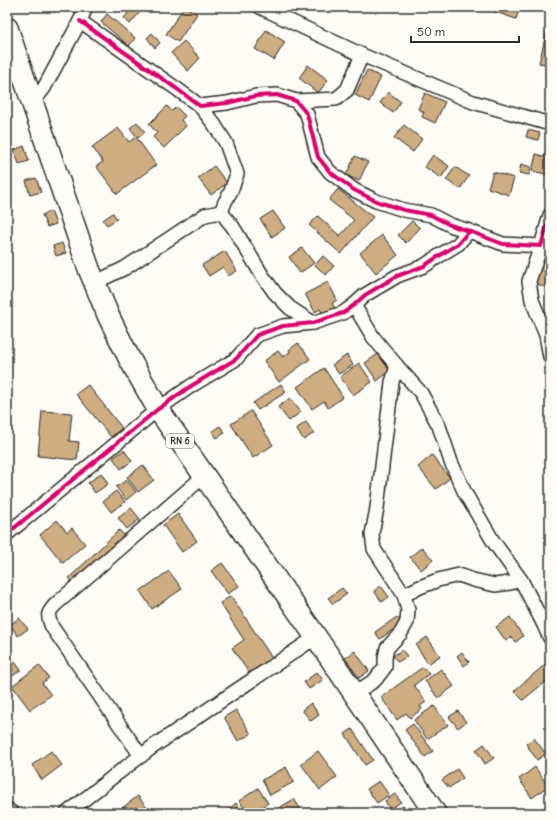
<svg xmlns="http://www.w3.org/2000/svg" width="557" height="820" font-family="Delius,sans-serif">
	<rect width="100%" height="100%" fill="#fdfcf7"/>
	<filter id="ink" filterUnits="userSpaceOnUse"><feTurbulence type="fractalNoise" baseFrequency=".025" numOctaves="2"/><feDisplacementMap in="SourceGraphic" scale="8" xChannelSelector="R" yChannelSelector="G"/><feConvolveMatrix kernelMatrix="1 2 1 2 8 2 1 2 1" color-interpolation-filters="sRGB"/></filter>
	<g filter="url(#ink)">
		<g fill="#cdad81" stroke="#2b2b2b">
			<polygon points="122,7 134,7 140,12 130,24 124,18 129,12"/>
			<polygon points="184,7 186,7 197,14 178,42 166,34"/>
			<polygon points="481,7 520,7 516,19"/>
			<polygon points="107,14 135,38 129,46 101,22"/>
			<polygon points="266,30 285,42 274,60 255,49"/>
			<polygon points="547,30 550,31 550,65 539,63"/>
			<polygon points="152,33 160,43 155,48 147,38"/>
			<polygon points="184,41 200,58 188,71 171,53"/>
			<polygon points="308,65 328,80 318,93 299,78"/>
			<polygon points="367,70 381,77 369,102 355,95"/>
			<polygon points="388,92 401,102 393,113 380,103"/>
			<polygon points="425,93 445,102 435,123 422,117 424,112 418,109"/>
			<polygon points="167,106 172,111 176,107 185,116 181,120 186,126 164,148 153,137 157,133 149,124"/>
			<polygon points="137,122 145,132 138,138 130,128"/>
			<polygon points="404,125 422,139 413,152 394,138"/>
			<polygon points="118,128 129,142 136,137 156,165 117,194 96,166 103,162 92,147"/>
			<polygon points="528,130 540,133 538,140 526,137"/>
			<polygon points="24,146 29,161 19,164 14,150"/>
			<polygon points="547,149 550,150 550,175 532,171 536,154 545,157"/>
			<polygon points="433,155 449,166 441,178 425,167"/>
			<polygon points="355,156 368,162 359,181 346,175"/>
			<polygon points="521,164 531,167 529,175 519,173"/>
			<polygon points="214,166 227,183 211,195 198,178"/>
			<polygon points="455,167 469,176 460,189 446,180"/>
			<polygon points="493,172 514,178 509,195 488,188"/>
			<polygon points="36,178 41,192 30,195 26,181"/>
			<polygon points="338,189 373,217 341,254 309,225 318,216 340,236 354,220 329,200"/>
			<polygon points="51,211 56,224 47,227 42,215"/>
			<polygon points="273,211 285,228 272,237 260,219"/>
			<polygon points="113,213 117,219 107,225 103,220"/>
			<polygon points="412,221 420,228 406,243 398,235"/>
			<polygon points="382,235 398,255 376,273 360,253"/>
			<polygon points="62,243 66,253 56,256 53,246"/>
			<polygon points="302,248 314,263 300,273 289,257"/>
			<polygon points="225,251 237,271 228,276 223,267 209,276 202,265"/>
			<polygon points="546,253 550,254 550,274 545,287 534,283"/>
			<polygon points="323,256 334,266 326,275 315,265"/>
			<polygon points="328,282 337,300 332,303 335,309 323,315 320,309 315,312 305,294"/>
			<polygon points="298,343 310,359 279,382 264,361 278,351 283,357 290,352 289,350"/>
			<polygon points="378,354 390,371 377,381 365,363"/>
			<polygon points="347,355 353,365 339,374 332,365"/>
			<polygon points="359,363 372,382 353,395 340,377"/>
			<polygon points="324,368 343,397 328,408 324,401 312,409 297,387"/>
			<polygon points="281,384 286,392 258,410 253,403"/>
			<polygon points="88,385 122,428 111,437 76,394"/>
			<polygon points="290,398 301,412 289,421 278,407"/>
			<polygon points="42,411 72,413 69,441 79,442 77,460 38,456"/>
			<polygon points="251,411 273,445 253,458 231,424"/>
			<polygon points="306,422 314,433 304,440 296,429"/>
			<polygon points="220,426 225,433 217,438 212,431"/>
			<polygon points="124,450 132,461 121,469 113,458"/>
			<polygon points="432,455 450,478 436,489 418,467"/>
			<polygon points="143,465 154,480 138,492 127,477"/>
			<polygon points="101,473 108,484 95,493 88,483"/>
			<polygon points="127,480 136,492 126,500 116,487"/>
			<polygon points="116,491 125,502 111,512 103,501"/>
			<polygon points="131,508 140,519 127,529 118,518"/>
			<polygon points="178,514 197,541 182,552 163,525"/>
			<polygon points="57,520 67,532 72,528 85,544 63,563 40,535"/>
			<polygon points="119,530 126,537 76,585 69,578"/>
			<polygon points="422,547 433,560 421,570 410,557"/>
			<polygon points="222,563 239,586 228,594 211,571"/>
			<polygon points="169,571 182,589 152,609 140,591"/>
			<polygon points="381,586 389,597 382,602 374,591"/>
			<polygon points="342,588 347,594 333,604 328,598"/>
			<polygon points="231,596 272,658 249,673 232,648 244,640 220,603"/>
			<polygon points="397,617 402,623 380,639 375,632"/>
			<polygon points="510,617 523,636 516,642 512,637 506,641 496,627"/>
			<polygon points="19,618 28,629 18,636 10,625"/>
			<polygon points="427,637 440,656 428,664 416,645"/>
			<polygon points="402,650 407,656 398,662 393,656"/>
			<polygon points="355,651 369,671 359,678 345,658"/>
			<polygon points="7,652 21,670 7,680"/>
			<polygon points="462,652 469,662 464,666 457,656"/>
			<polygon points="549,661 550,663 550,678 523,700 514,691"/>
			<polygon points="39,665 49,678 42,683 51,695 30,710 12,686"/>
			<polygon points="423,667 429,674 414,685 426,702 420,706 422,709 410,718 406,713 397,720 381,697"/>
			<polygon points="441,669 454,686 438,698 425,681"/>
			<polygon points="317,672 323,680 309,689 304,682"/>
			<polygon points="311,703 319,715 311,721 302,710"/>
			<polygon points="434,706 448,725 427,739 414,720"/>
			<polygon points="236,710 251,734 238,741 224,717"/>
			<polygon points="458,711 466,722 458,728 449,717"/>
			<polygon points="413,724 433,751 425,757 405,730"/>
			<polygon points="352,729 373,760 365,765 345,734"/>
			<polygon points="534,738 546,754 537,760 526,744"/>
			<polygon points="484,744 494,758 485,764 476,750"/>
			<polygon points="51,751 62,765 42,780 32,765"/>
			<polygon points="318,751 337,777 320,790 301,764"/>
			<polygon points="286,767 294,782 270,795 262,780"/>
			<polygon points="535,767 548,786 532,798 519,779"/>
			<polygon points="457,769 463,778 449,788 442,780"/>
			<polygon points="379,781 389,795 377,803 367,789"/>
			<polygon points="258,788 268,803 253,813 248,813 239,801"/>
			<polygon points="395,794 401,802 390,809 385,801"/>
			<polygon points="138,796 147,808 143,811 144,813 120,813 118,811"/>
			<polygon points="294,799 303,813 282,813 279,808"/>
			<polygon points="236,803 243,813 226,813 225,812"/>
			<polygon points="403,806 408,813 393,813"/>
		</g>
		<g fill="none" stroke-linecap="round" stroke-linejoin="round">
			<g stroke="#2b2b2b" stroke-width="16">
				<g id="minor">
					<polyline points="260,7 362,55 473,102 550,124"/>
					<polyline points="80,21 177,89 200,106 227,103 256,96 277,95 296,101 307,114 318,157 330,172 354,190 376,201 404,210 431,215 450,225 469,231"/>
					<polyline points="296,101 336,99 347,90 362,55"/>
					<polyline points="33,102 44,88 80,21 86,7"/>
					<polyline points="200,106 214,124 226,143 237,174 231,191 225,202 221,212 233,227 262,275 275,293 290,308 313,323"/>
					<polyline points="541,246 529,281 532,300 546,335 550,357"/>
					<polyline points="94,283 125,268 205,215 221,212"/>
					<polyline points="354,305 373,337 397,366 421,393 439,426 451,462 465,493 493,541 521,580 542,621 550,638"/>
					<polyline points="7,534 158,409 191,386 236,359 257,335 283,326 313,323 343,313 354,305 365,295 397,276 424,266 445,252 458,244 469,231 503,244 541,246 550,215"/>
					<polyline points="404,595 420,587 438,580 459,575 473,580 495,585 510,583 521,580"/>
					<polyline points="354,694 375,680 385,667 385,658 387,648 401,633 407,622 408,610 404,595 374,549 372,534 377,508 392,382 397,366"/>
					<path d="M141,756L52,627C47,615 47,613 56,604L204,476"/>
					<polyline points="7,809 12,813"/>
					<polyline points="67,813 114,776 154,746 316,637"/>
				</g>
			</g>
			<g stroke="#2b2b2b" stroke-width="24">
				<polyline id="primary" points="7,28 89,269 108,315 129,358 158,409 316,637 435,813"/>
			</g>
			<use href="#minor" stroke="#fdfcf7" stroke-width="13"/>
			<use href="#primary" stroke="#fdfcf7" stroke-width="21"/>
			<g stroke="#fdfcf7" stroke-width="6">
				<g id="cycleway">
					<polyline points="80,21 177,89 200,106 227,103 256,96 277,95 296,101 307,114 318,157 330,172 354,190 376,201 404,210 431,215 450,225 469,231"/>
					<polyline points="7,534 158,409 191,386 236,359 257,335 283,326 313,323 343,313 354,305 365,295 397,276 424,266 445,252 458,244 469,231 503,244 541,246 550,215"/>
				</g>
			</g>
			<use href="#cycleway" stroke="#d6006c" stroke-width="4"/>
		</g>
	</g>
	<g text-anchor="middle" stroke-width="3" stroke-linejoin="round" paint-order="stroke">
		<rect fill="#fdfcf7" stroke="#6a6a68" stroke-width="1" x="166" y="434" width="28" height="14" rx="3"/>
		<g font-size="9" font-weight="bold" fill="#2b2b2b">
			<text x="180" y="444">RN 6</text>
		</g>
	</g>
	<rect width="557" height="820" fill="none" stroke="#fdfcf7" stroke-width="24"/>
	<rect x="12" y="12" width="533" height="796" fill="none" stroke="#2b2b2b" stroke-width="1.5" filter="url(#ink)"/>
	<path d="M411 36v6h108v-6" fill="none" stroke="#2b2b2b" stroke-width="2"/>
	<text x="417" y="36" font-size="12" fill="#2b2b2b" stroke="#fdfcf7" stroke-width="3" paint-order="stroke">50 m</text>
</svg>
